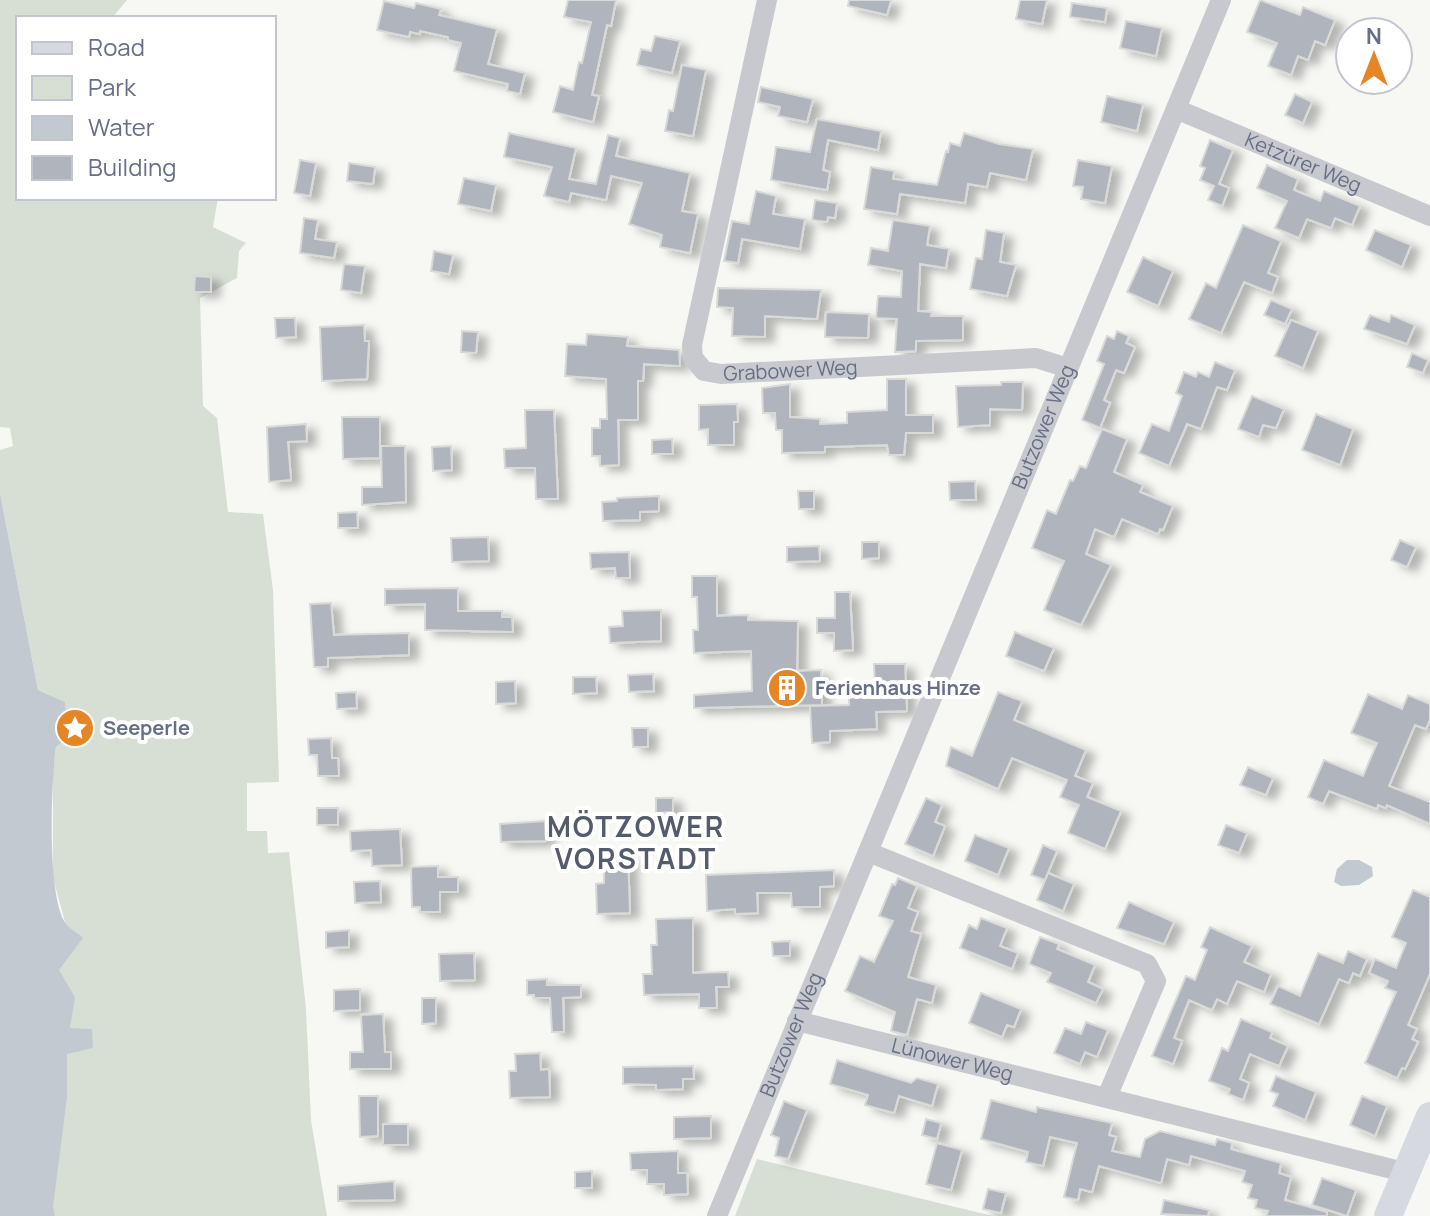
<svg xmlns="http://www.w3.org/2000/svg" width="1430" height="1216" font-family="Manrope,sans-serif">
	<defs>
		<filter id="shadow"><feDropShadow dx="9" dy="5" stdDeviation="4" flood-color="#0004"/></filter>
	</defs>
	<rect width="100%" height="100%" fill="#f7f8f4"/>
	<g fill="#d7dfd5">
		<polygon points="0,0 127,0 112,18 18,18 18,198 218,198 213,227 246,243 239,251 237,278 200,298 203,406 217,418 228,512 263,514 273,590 279,782 247,783 247,831 267,831 268,853 289,852 306,1009 311,1120 327,1216 55,1216 52,1206 67,1099 67,1053 92,1048 70,1028 74,997 58,969 65,922 53,878 53,773 56,747 69,737 69,733 79,733 86,722 82,715 66,714 65,702 38,690 0,493 0,450 13,446 10,428 0,427"/>
		<polygon points="757,1159 993,1216 735,1216"/>
	</g>
	<g fill="#c3c9d0">
		<path d="M0,493L38,690L65,702L69,737L56,747C51,784 47,890 64,921C68,928 78,933 83,938L59,970L75,997L70,1028L92,1029L93,1048L67,1054V1099L53,1206L55,1216H0Z"/>
		<polygon points="1347,860 1359,860 1372,867 1373,876 1359,885 1341,886 1334,882 1337,869"/>
	</g>
	<g fill="#b0b4bd" stroke="#d9d9d7" stroke-width="2" filter="url(#shadow)">
		<polygon points="568,0 616,0 611,26 607,25 592,95 599,96 593,122 553,112 560,86 573,90 579,62 582,63 591,22 564,17"/>
		<polygon points="849,0 891,0 887,15 848,6"/>
		<polygon points="1020,0 1047,0 1042,24 1016,19"/>
		<polygon points="1260,0 1300,15 1303,7 1335,20 1325,45 1315,41 1308,60 1298,56 1291,75 1268,66 1277,43 1247,32"/>
		<polygon points="384,1 414,8 416,3 441,9 439,15 497,29 488,64 525,73 520,94 507,91 508,84 454,71 461,43 448,40 448,37 420,31 420,34 410,32 409,37 377,30"/>
		<polygon points="1072,3 1107,8 1105,22 1070,17"/>
		<polygon points="1126,21 1162,28 1156,56 1120,48"/>
		<polygon points="655,36 680,41 672,73 637,65 641,49 651,51"/>
		<polygon points="682,65 706,70 693,136 665,131 669,110 673,111"/>
		<polygon points="761,87 813,99 807,122 778,116 780,107 758,102"/>
		<polygon points="1295,94 1312,102 1303,123 1285,115"/>
		<polygon points="1107,96 1143,104 1137,131 1101,122"/>
		<polygon points="817,119 881,131 878,150 828,140 823,170 830,172 827,190 771,180 776,147 810,152"/>
		<polygon points="509,133 576,148 569,179 596,184 608,135 620,138 616,156 690,173 682,211 698,214 690,253 660,247 662,235 629,224 642,183 611,176 606,200 571,193 569,202 544,196 552,167 504,157"/>
		<polygon points="964,133 999,144 1033,149 1026,180 990,173 987,187 968,184 965,203 900,194 897,214 864,209 871,167 894,171 893,179 937,185 946,151 948,152 950,143 960,146"/>
		<polygon points="1210,140 1233,150 1219,184 1229,188 1222,206 1208,200 1214,186 1200,180 1205,168 1200,166"/>
		<polygon points="300,160 316,163 310,196 294,193"/>
		<polygon points="1078,160 1112,166 1105,203 1081,199 1083,187 1073,186"/>
		<polygon points="349,163 375,167 373,184 347,181"/>
		<polygon points="1267,165 1298,179 1294,190 1320,201 1324,191 1360,206 1352,225 1335,218 1331,228 1307,219 1299,238 1275,228 1287,201 1257,188"/>
		<polygon points="464,178 496,185 491,211 458,204"/>
		<polygon points="756,191 776,196 773,214 805,219 800,249 742,239 738,263 724,261 732,221 749,224"/>
		<polygon points="815,200 837,203 835,218 828,217 827,222 812,220"/>
		<polygon points="304,218 318,220 315,239 337,242 334,258 300,253"/>
		<polygon points="893,220 930,226 927,245 949,249 946,268 920,264 918,311 932,312 931,316 963,316 963,340 916,341 916,351 895,352 897,319 876,318 878,296 901,297 902,271 868,265 871,248 888,251"/>
		<polygon points="1243,225 1281,241 1268,273 1278,277 1272,293 1244,282 1221,333 1189,319 1206,283 1216,288"/>
		<polygon points="986,230 1004,233 1000,262 1016,265 1007,296 970,289 976,258 982,259"/>
		<polygon points="1375,230 1411,245 1402,267 1366,250"/>
		<polygon points="434,251 453,255 449,274 431,271"/>
		<polygon points="1143,257 1173,271 1158,306 1127,292"/>
		<polygon points="344,264 365,266 361,293 341,290"/>
		<polygon points="195,276 211,277 211,292 194,292"/>
		<polygon points="718,288 821,290 817,319 765,316 765,337 732,336 733,308 717,307"/>
		<polygon points="1271,300 1292,309 1285,324 1264,315"/>
		<polygon points="826,312 869,314 868,338 825,337"/>
		<polygon points="1370,315 1389,322 1391,315 1415,325 1407,344 1364,329"/>
		<polygon points="275,318 295,318 296,337 276,338"/>
		<polygon points="1291,320 1318,331 1303,368 1275,356"/>
		<polygon points="364,325 365,341 369,341 367,379 322,381 320,327"/>
		<polygon points="462,331 478,332 476,353 461,352"/>
		<polygon points="1117,331 1129,336 1126,343 1135,347 1124,373 1116,370 1104,400 1110,403 1100,428 1082,420 1104,364 1097,361 1107,336 1114,339"/>
		<polygon points="587,334 628,337 627,346 679,350 680,366 644,364 643,381 638,381 638,420 618,420 619,465 600,466 600,456 592,456 592,428 600,428 600,419 607,419 606,379 565,376 567,344 586,345"/>
		<polygon points="1412,353 1428,360 1423,373 1407,367"/>
		<polygon points="1215,362 1235,370 1227,390 1217,387 1201,429 1187,424 1169,466 1139,453 1152,424 1169,431 1182,396 1176,393 1184,372 1196,377 1198,372 1209,377"/>
		<polygon points="887,379 906,379 906,415 933,415 933,433 906,433 904,455 889,455 887,445 825,447 825,452 782,453 782,430 776,430 775,413 763,413 762,388 790,384 790,417 820,419 820,424 847,423 847,412 887,410"/>
		<polygon points="1001,382 1023,382 1022,410 990,409 990,425 958,427 956,386 1001,385"/>
		<polygon points="1252,396 1284,409 1276,428 1263,425 1259,437 1238,429"/>
		<polygon points="737,404 738,422 734,422 734,445 708,445 708,429 699,430 699,405"/>
		<polygon points="525,410 554,410 558,499 536,499 535,468 505,468 504,449 526,448"/>
		<polygon points="1316,414 1353,429 1340,465 1302,450"/>
		<polygon points="342,417 380,417 380,458 343,459"/>
		<polygon points="306,424 307,441 288,442 291,480 269,482 267,427"/>
		<polygon points="1102,429 1127,439 1114,472 1143,485 1140,492 1173,506 1163,530 1160,529 1158,534 1122,519 1114,537 1095,529 1086,554 1111,565 1081,625 1044,610 1064,561 1032,548 1047,510 1056,514 1070,480 1073,481 1080,466 1086,468"/>
		<polygon points="672,439 673,454 652,454 652,440"/>
		<polygon points="381,446 405,446 406,502 362,505 362,487 382,487"/>
		<polygon points="451,446 452,470 433,471 432,447"/>
		<polygon points="975,481 976,500 950,500 949,482"/>
		<polygon points="798,491 814,491 814,509 799,509"/>
		<polygon points="659,496 659,511 640,512 640,520 603,521 602,502 617,501 617,498"/>
		<polygon points="357,512 358,528 338,528 338,513"/>
		<polygon points="488,537 489,561 452,562 451,538"/>
		<polygon points="1400,540 1416,547 1407,567 1391,560"/>
		<polygon points="862,542 879,542 879,558 862,559"/>
		<polygon points="819,546 820,561 787,562 787,547"/>
		<polygon points="629,552 630,578 616,578 615,568 591,569 590,553"/>
		<polygon points="692,576 717,576 717,616 748,615 748,620 798,621 797,671 821,670 822,705 694,708 694,695 752,691 751,651 694,653 693,630 698,630 697,597 692,597"/>
		<polygon points="458,588 458,611 502,611 502,617 512,617 513,632 425,630 425,604 385,605 385,589"/>
		<polygon points="835,592 850,592 853,650 834,651 834,633 817,633 817,618 835,618"/>
		<polygon points="331,603 334,635 409,633 409,655 328,658 328,667 314,667 310,604"/>
		<polygon points="661,610 661,641 610,643 609,627 623,626 622,611"/>
		<polygon points="1015,632 1054,648 1044,671 1006,656"/>
		<polygon points="874,664 905,664 907,711 876,712 877,729 830,731 830,742 812,743 810,706 849,705 849,696 875,694"/>
		<polygon points="653,674 654,691 629,692 628,675"/>
		<polygon points="573,677 596,677 597,693 573,694"/>
		<polygon points="515,681 516,703 496,704 496,682"/>
		<polygon points="356,692 357,708 337,709 336,693"/>
		<polygon points="998,692 1022,701 1014,720 1086,750 1075,776 1093,783 1087,797 1121,811 1105,849 1068,833 1079,805 1060,797 1067,780 1012,758 998,789 946,766 951,747 972,756"/>
		<polygon points="1368,694 1402,709 1408,695 1430,704 1430,720 1426,729 1415,725 1389,786 1430,802 1430,824 1387,805 1386,808 1378,805 1377,809 1329,791 1323,804 1308,797 1324,760 1363,776 1377,743 1351,733"/>
		<polygon points="632,728 648,728 648,747 633,747"/>
		<polygon points="331,738 332,758 338,758 339,776 318,776 317,755 309,755 308,739"/>
		<polygon points="1248,767 1273,778 1266,795 1240,785"/>
		<polygon points="656,798 673,798 673,812 656,813"/>
		<polygon points="926,798 942,805 935,822 945,826 933,856 905,844"/>
		<rect x="317" y="808" width="21" height="17"/>
		<rect x="682" y="815" width="15" height="13"/>
		<polygon points="545,821 546,841 501,842 500,824"/>
		<polygon points="1226,825 1247,833 1239,853 1218,845"/>
		<polygon points="400,829 402,865 372,866 371,850 351,851 350,831"/>
		<polygon points="975,835 1009,848 998,875 965,861"/>
		<polygon points="1043,845 1057,851 1045,880 1031,875"/>
		<polygon points="628,855 630,913 597,914 596,884 604,883 604,856"/>
		<polygon points="438,866 438,877 458,877 458,892 440,892 440,912 420,912 420,907 412,907 411,867"/>
		<polygon points="834,870 834,886 820,887 820,907 792,907 791,893 757,893 758,913 735,914 735,909 707,911 706,875"/>
		<polygon points="1048,873 1074,884 1063,911 1037,900"/>
		<polygon points="898,878 917,886 908,908 918,912 911,931 921,934 908,977 936,985 932,1003 917,999 907,1035 891,1031 895,1012 845,991 860,956 874,962 893,921 879,916 892,884 895,885"/>
		<polygon points="380,881 381,902 355,903 354,882"/>
		<polygon points="1413,890 1430,897 1430,974 1408,1025 1417,1029 1412,1039 1418,1042 1405,1069 1402,1068 1397,1078 1365,1063 1396,992 1385,988 1388,981 1369,973 1375,959 1396,968 1406,943 1392,937"/>
		<polygon points="1129,902 1174,922 1164,944 1117,928"/>
		<polygon points="693,918 693,973 728,972 729,987 716,987 717,1008 699,1008 699,994 644,995 643,974 652,974 651,945 657,945 656,919"/>
		<polygon points="981,918 1007,928 1000,946 1018,953 1012,969 960,948 969,925 977,929"/>
		<polygon points="1210,927 1252,946 1244,962 1271,974 1264,992 1237,981 1227,1004 1217,999 1212,1010 1189,1000 1174,1038 1182,1041 1173,1064 1152,1056 1186,976 1195,980 1207,950 1201,947"/>
		<polygon points="349,930 349,947 326,948 326,932"/>
		<polygon points="1040,937 1059,944 1057,949 1095,965 1088,982 1103,989 1096,1003 1047,982 1051,973 1029,964"/>
		<polygon points="790,941 790,956 773,956 772,942"/>
		<polygon points="1348,951 1367,959 1360,976 1353,973 1349,983 1339,979 1319,1024 1270,1004 1278,986 1300,996 1318,953 1343,963"/>
		<polygon points="474,953 475,980 440,981 439,954"/>
		<polygon points="547,979 547,985 581,985 581,997 563,998 564,1032 552,1032 550,998 534,998 534,995 527,995 527,980"/>
		<polygon points="360,989 360,1010 334,1011 334,990"/>
		<polygon points="981,993 1021,1009 1014,1027 1007,1025 1002,1037 969,1023"/>
		<polygon points="422,998 436,998 436,1023 422,1024"/>
		<polygon points="383,1014 385,1052 391,1052 391,1069 350,1069 350,1052 363,1052 361,1015"/>
		<polygon points="1241,1019 1272,1032 1270,1038 1288,1046 1279,1066 1250,1054 1240,1079 1249,1083 1243,1100 1228,1094 1230,1089 1209,1081 1222,1048 1228,1051"/>
		<polygon points="1086,1022 1108,1030 1097,1057 1085,1052 1080,1064 1054,1053 1065,1028 1081,1034"/>
		<polygon points="540,1053 541,1070 549,1069 550,1097 510,1098 509,1071 516,1071 515,1054"/>
		<polygon points="837,1060 911,1083 917,1078 938,1084 932,1106 899,1096 894,1113 865,1105 868,1095 830,1084"/>
		<polygon points="693,1066 694,1079 683,1079 683,1089 656,1090 656,1085 623,1084 623,1067"/>
		<polygon points="1276,1076 1316,1092 1305,1120 1273,1106 1278,1094 1270,1091"/>
		<polygon points="359,1096 378,1096 378,1136 360,1137"/>
		<polygon points="1362,1096 1387,1106 1375,1136 1350,1125"/>
		<polygon points="991,1100 1036,1112 1037,1107 1112,1123 1109,1135 1116,1137 1112,1151 1140,1157 1145,1139 1160,1131 1215,1145 1217,1139 1232,1143 1231,1149 1281,1163 1279,1173 1291,1177 1285,1200 1327,1212 1327,1216 1266,1216 1268,1211 1255,1208 1257,1200 1248,1198 1252,1185 1242,1182 1245,1171 1191,1156 1189,1165 1167,1159 1161,1183 1099,1166 1092,1192 1080,1189 1078,1200 1064,1197 1077,1143 1050,1137 1043,1166 1026,1162 1028,1152 981,1139"/>
		<polygon points="784,1101 807,1110 788,1159 775,1156 779,1138 771,1135"/>
		<polygon points="711,1116 711,1138 674,1139 674,1117"/>
		<polygon points="926,1119 941,1123 937,1139 922,1135"/>
		<rect x="383" y="1124" width="25" height="21"/>
		<polygon points="937,1143 962,1150 951,1190 926,1184"/>
		<polygon points="678,1151 678,1173 687,1173 688,1194 664,1195 664,1184 647,1184 647,1170 631,1170 630,1153"/>
		<polygon points="592,1171 592,1188 575,1188 575,1172"/>
		<polygon points="1322,1178 1356,1190 1347,1216 1312,1205"/>
		<polygon points="394,1181 395,1200 338,1201 338,1186"/>
		<polygon points="988,1189 1006,1193 1001,1213 983,1209"/>
		<polygon points="1164,1200 1209,1210 1208,1216 1161,1214"/>
	</g>
	<g fill="none" stroke-linecap="round" stroke-linejoin="round">
		<g stroke="#c8c9ce" stroke-width="20">
			<path id="s1" d="M767,0L692,345L693,358L704,371L721,374L1036,358L1068,368"/>
			<path id="s2" d="M1176,109L1430,216"/>
			<polyline points="868,852 1147,964 1156,981 1107,1097"/>
			<path id="s3" d="M797,1021L1404,1172"/>
			<path id="s4" d="M717,1216C882,809 1053,405 1221,0"/>
		</g>
		<polyline stroke="#d6d9df" stroke-width="28" points="1388,1216 1430,1116"/>
	</g>
	<defs>
		<g id="building-disc" transform="scale(2)"><circle r="9.5" fill="#e68526" stroke="#fff"/><path d="M-4-6H4V6H1V3H-1V6H-4ZM-2.5-4.3h1.7v1.8h-1.7ZM.8-4.3h1.7v1.8H.8ZM-2.5-1h1.7V.8h-1.7ZM.8-1h1.7V.8H.8Z" fill="#fff"/></g>
		<g id="sight-disc" transform="scale(2)"><circle r="9.5" fill="#e68526" stroke="#fff"/><path d="M0-6L1.8-2.2L6-1.7L2.9 1.2L3.7 5.4L0 3.3L-3.7 5.4L-2.9 1.2L-6-1.7L-1.8-2.2Z" fill="#fff"/></g>
	</defs>
	<g fill-rule="evenodd">
		<use href="#building-disc" x="787" y="688"/>
		<use href="#sight-disc" x="75" y="728"/>
	</g>
	<g text-anchor="middle" stroke-width="8" stroke-linejoin="round" paint-order="stroke">
		<g font-size="20" fill="#666f86" stroke="#fff">
			<text dy="7" stroke="none"><textPath href="#s2" startOffset="138">Ketzürer Weg</textPath></text>
			<text dy="7" stroke="none"><textPath href="#s1" startOffset="470">Grabower Weg</textPath></text>
			<text dy="7" stroke="none"><textPath href="#s4" startOffset="854">Butzower Weg</textPath></text>
			<text dy="7" stroke="none"><textPath href="#s4" startOffset="196">Butzower Weg</textPath></text>
			<text dy="7" stroke="none"><textPath href="#s3" startOffset="160">Lünower Weg</textPath></text>
		</g>
		<g font-size="20" font-weight="bold" fill="#666f86" stroke="#fff" text-anchor="start">
			<text x="815" y="695">Ferienhaus Hinze</text>
			<text x="103" y="735">Seeperle</text>
		</g>
		<g font-size="28" font-weight="bold" letter-spacing="2" fill="#545b6b" stroke="#fff">
			<text x="636" y="837">MÖTZOWER<tspan x="636" dy="32">VORSTADT</tspan></text>
		</g>
	</g>
	<rect x="16" y="16" width="260" height="184" fill="#ffffff" stroke="#c2c5cf" stroke-width="2"/>
	<rect x="32" y="42" width="40" height="12" fill="#d6d9df" stroke="#c2c5cf" stroke-width="2"/>
	<text x="88" y="56" font-size="24" fill="#666f86">Road</text>
	<rect x="32" y="76" width="40" height="24" fill="#d7dfd5" stroke="#c2c5cf" stroke-width="2"/>
	<text x="88" y="96" font-size="24" fill="#666f86">Park</text>
	<rect x="32" y="116" width="40" height="24" fill="#c3c9d0" stroke="#c2c5cf" stroke-width="2"/>
	<text x="88" y="136" font-size="24" fill="#666f86">Water</text>
	<rect x="32" y="156" width="40" height="24" fill="#b0b4bd" stroke="#c2c5cf" stroke-width="2"/>
	<text x="88" y="176" font-size="24" fill="#666f86">Building</text>
	<g transform="translate(1374 56)"><circle r="38" fill="#ffffff" stroke="#c2c5cf" stroke-width="2"/>
	<path d="M0-6L14 30L0 20L-14 30Z" fill="#e68526"/>
	<text y="-12" font-size="22" font-weight="bold" text-anchor="middle" fill="#666f86">N</text>
	</g>
</svg>
